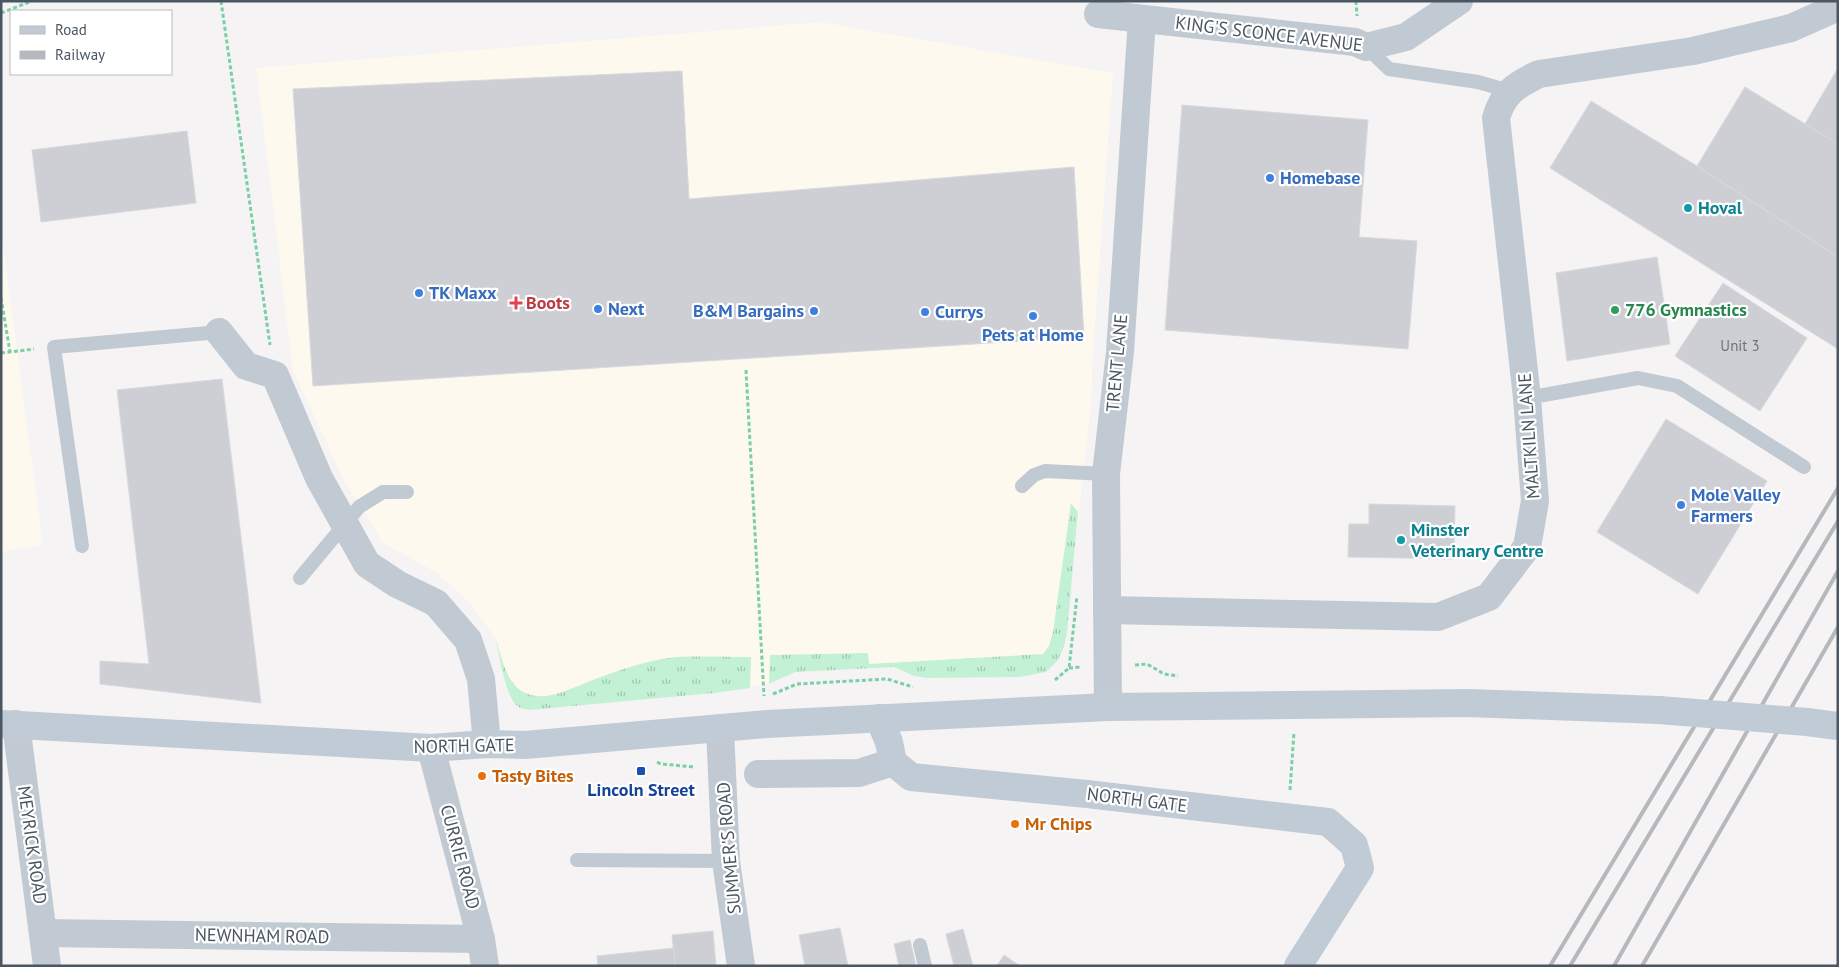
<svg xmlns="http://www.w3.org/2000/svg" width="1839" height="967" font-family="'PT Sans',sans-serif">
	<defs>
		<pattern id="grass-tufts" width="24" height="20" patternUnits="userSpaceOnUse" patternTransform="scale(1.25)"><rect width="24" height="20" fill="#c3f1d5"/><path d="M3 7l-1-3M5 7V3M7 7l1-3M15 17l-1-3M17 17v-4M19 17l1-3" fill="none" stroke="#a0c6b0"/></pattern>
	</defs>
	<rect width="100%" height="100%" fill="#f5f3f3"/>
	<g fill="#fdf9ef">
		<polygon points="821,22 1113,73 1093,352 1091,404 1064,647 1058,660 1046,672 1020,677 927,678 914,676 894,667 795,672 769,684 714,693 529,710 522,708 514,703 510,694 496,640 483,620 469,603 437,573 383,543 343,478 293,371 256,68"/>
		<polygon points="1,231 43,545 1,552"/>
	</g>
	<g fill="url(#grass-tufts)">
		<polygon points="1071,503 1078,512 1067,632 1064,647 1058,660 1046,672 1020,677 927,678 914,676 894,667 795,672 769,684 770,655 868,653 869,664 1043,654 1049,646 1053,632"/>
		<path d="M496,640C503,661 507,689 531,695C548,700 567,690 583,684C610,673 649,659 678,657C702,656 727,657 751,657L750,688L714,693L529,710C524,709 519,708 515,704C506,694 499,655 496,640Z"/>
	</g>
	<g fill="#cdcfd5" stroke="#d7d9de">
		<polygon points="1838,68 1838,144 1805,124"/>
		<polygon points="682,71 689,199 1074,167 1084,337 313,386 293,89"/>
		<polygon points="1745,87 1838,144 1838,257 1697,166"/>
		<polygon points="1591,101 1697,166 1838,257 1838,349 1550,168"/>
		<polygon points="1182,105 1368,120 1359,237 1417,241 1408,349 1165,330"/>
		<polygon points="187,131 196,203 41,222 32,150"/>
		<polygon points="1657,257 1670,344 1567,361 1556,273"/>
		<polygon points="1723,283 1807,338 1760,411 1675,356"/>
		<polygon points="222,379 261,703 100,684 100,661 149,664 117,390"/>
		<polygon points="1666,419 1767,481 1698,594 1597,532"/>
		<polygon points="1369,504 1455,506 1454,559 1348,557 1349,524 1369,524"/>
		<polygon points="840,928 848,966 805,966 799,935"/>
		<polygon points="963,929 973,966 954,966 946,934"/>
		<polygon points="713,931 716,966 675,966 672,935"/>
		<polygon points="910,940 916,966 899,966 894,944"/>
		<polygon points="674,948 675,966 598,966 597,956"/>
		<polygon points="1004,955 1020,966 997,966"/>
	</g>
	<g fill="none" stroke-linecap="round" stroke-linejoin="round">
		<g stroke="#7ad0a6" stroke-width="3" stroke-dasharray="4 2.5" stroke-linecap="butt">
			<polyline points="221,1 270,345"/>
			<polyline points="1356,1 1357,16"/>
			<polyline points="1,13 32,1"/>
			<polyline points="1,298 10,352"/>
			<polyline points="1,353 34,349"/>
			<polyline points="746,370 764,696"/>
			<polyline points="1135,665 1147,664 1164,674 1178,676"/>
			<polyline points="1069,668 1081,667"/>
			<polyline points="1055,680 1069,668 1077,596"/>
			<polyline points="773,694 797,684 887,679 913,687"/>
			<polyline points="657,762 661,764 695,767"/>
			<polyline points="1290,790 1294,732"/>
		</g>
		<g stroke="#c1cad2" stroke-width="14">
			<polyline points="1366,47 1389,69 1478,82 1509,91"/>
			<polyline points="1527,398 1638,378 1677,386 1804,467"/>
			<polyline points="1022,486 1034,475 1045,471 1106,474"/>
			<polyline points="82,546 54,347 219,332"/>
			<polyline points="300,578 359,507 383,492 407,492"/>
			<polyline points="577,860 726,861"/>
			<polyline points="920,945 925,966"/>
		</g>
		<g stroke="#c1cad2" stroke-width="28">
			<polyline points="1098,14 1355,42 1366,47 1406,37 1459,1"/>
			<polyline points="219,332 246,366 275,375 319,478 367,564 397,584 436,603 468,640 481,679 487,744"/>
			<path d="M1107,610L1438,617L1489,597L1527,547L1535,501L1527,398L1496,118C1503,93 1516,85 1539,74L1693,51L1791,28L1838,7"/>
			<polyline points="1108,707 1106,474 1120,352 1142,19"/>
			<polyline points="16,724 47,966"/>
			<polyline points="720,729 726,861 741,966"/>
			<polyline points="431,748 481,939 485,966"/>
			<polyline points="758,774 859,773 893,762"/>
			<polyline points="44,933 481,939"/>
		</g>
		<g stroke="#c1cbd6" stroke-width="28">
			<polyline points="879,718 889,742 893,762 911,777 1087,794 1328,822 1354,845 1360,868 1298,966"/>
			<polyline points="1,724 431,748 487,744 525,745 767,724 1108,707 1468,703 1659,710"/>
		</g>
		<g stroke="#b5b8bd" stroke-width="4">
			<polyline points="1550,966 1838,488"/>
			<polyline points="1570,966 1838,521"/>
			<polyline points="1614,966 1838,571"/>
			<polyline points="1642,966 1838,627"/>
		</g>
		<polyline stroke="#c1cbd6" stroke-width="28" points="1659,710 1807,722 1838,726"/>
	</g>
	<g fill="#3f7fe0" stroke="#fff" stroke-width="2">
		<circle cx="1270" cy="178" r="5"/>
		<circle cx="419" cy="293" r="5"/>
		<circle cx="598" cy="309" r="5"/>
		<circle cx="814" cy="311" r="5"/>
		<circle cx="925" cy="312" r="5"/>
		<circle cx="1033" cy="316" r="5"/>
		<circle cx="1681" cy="505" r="5"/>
	</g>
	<g fill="#0f9aa8" stroke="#fff" stroke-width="2">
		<circle cx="1688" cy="208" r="5"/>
		<circle cx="1401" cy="540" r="5"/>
	</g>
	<path fill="#e0444e" stroke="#fff" stroke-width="2" d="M513.5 295.5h5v5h5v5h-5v5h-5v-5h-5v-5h5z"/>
	<circle fill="#2e9e5b" stroke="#fff" stroke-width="2" cx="1615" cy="310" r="5"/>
	<rect fill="#1a4fb4" stroke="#fff" stroke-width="2" x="636" y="766" width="10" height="10" rx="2.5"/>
	<g fill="#e8710a" stroke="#fff" stroke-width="2">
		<circle cx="482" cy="776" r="5"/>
		<circle cx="1015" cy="824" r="5"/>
	</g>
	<g text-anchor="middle" stroke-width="4.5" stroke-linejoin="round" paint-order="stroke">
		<g font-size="15" fill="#6b747e">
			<text x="1740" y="351">Unit 3</text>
		</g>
		<g font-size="18" fill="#4a5661" stroke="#fff">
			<text transform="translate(1269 34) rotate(7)" y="6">KING'S SCONCE AVENUE</text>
			<text transform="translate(1117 363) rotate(-85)" y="6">TRENT LANE</text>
			<text transform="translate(1529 436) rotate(-94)" y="6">MALTKILN LANE</text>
			<text transform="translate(464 746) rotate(-1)" y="6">NORTH GATE</text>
			<text transform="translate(1137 800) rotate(7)" y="6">NORTH GATE</text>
			<text transform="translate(32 845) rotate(82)" y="6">MEYRICK ROAD</text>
			<text transform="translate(729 848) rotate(-95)" y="6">SUMMER'S ROAD</text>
			<text transform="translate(460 857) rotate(75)" y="6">CURRIE ROAD</text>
			<text transform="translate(262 936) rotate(1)" y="6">NEWNHAM ROAD</text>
		</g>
		<g font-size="18" font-weight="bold" fill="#366cbe" stroke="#fff" text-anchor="start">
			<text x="1280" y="184">Homebase</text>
			<text x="429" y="299">TK Maxx</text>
			<text x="608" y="315">Next</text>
			<text x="804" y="317" text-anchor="end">B&amp;M Bargains</text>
			<text x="935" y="318">Currys</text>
			<text x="1033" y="341" text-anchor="middle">Pets at Home</text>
			<text x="1691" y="501">Mole Valley<tspan x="1691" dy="21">Farmers</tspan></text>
		</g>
		<g font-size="18" font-weight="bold" fill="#0d838f" stroke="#fff" text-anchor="start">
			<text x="1698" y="214">Hoval</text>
			<text x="1411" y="536">Minster<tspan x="1411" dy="21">Veterinary Centre</tspan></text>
		</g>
		<g font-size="18" font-weight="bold" fill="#be3a42" stroke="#fff" text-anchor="start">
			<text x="526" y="309">Boots</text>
		</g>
		<g font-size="18" font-weight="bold" fill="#27864d" stroke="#fff" text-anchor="start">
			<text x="1625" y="316">776 Gymnastics</text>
		</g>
		<g font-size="18" font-weight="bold" fill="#c56008" stroke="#fff" text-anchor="start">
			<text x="492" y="782">Tasty Bites</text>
			<text x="1025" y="830">Mr Chips</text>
		</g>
		<g font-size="18" font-weight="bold" fill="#164399" stroke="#fff">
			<text x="641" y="796">Lincoln Street</text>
		</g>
	</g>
	<rect width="1839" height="967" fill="none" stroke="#4a5661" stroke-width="5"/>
	<rect x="10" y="10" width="162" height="65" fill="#ffffff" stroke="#b7bbc0"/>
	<rect x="20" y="26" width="25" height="8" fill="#c1cbd6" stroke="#b7bbc0"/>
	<text x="55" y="35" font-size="15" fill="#4a5661">Road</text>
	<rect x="20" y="51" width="25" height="8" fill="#b5b8bd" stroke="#b7bbc0"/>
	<text x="55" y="60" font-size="15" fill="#4a5661">Railway</text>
</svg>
